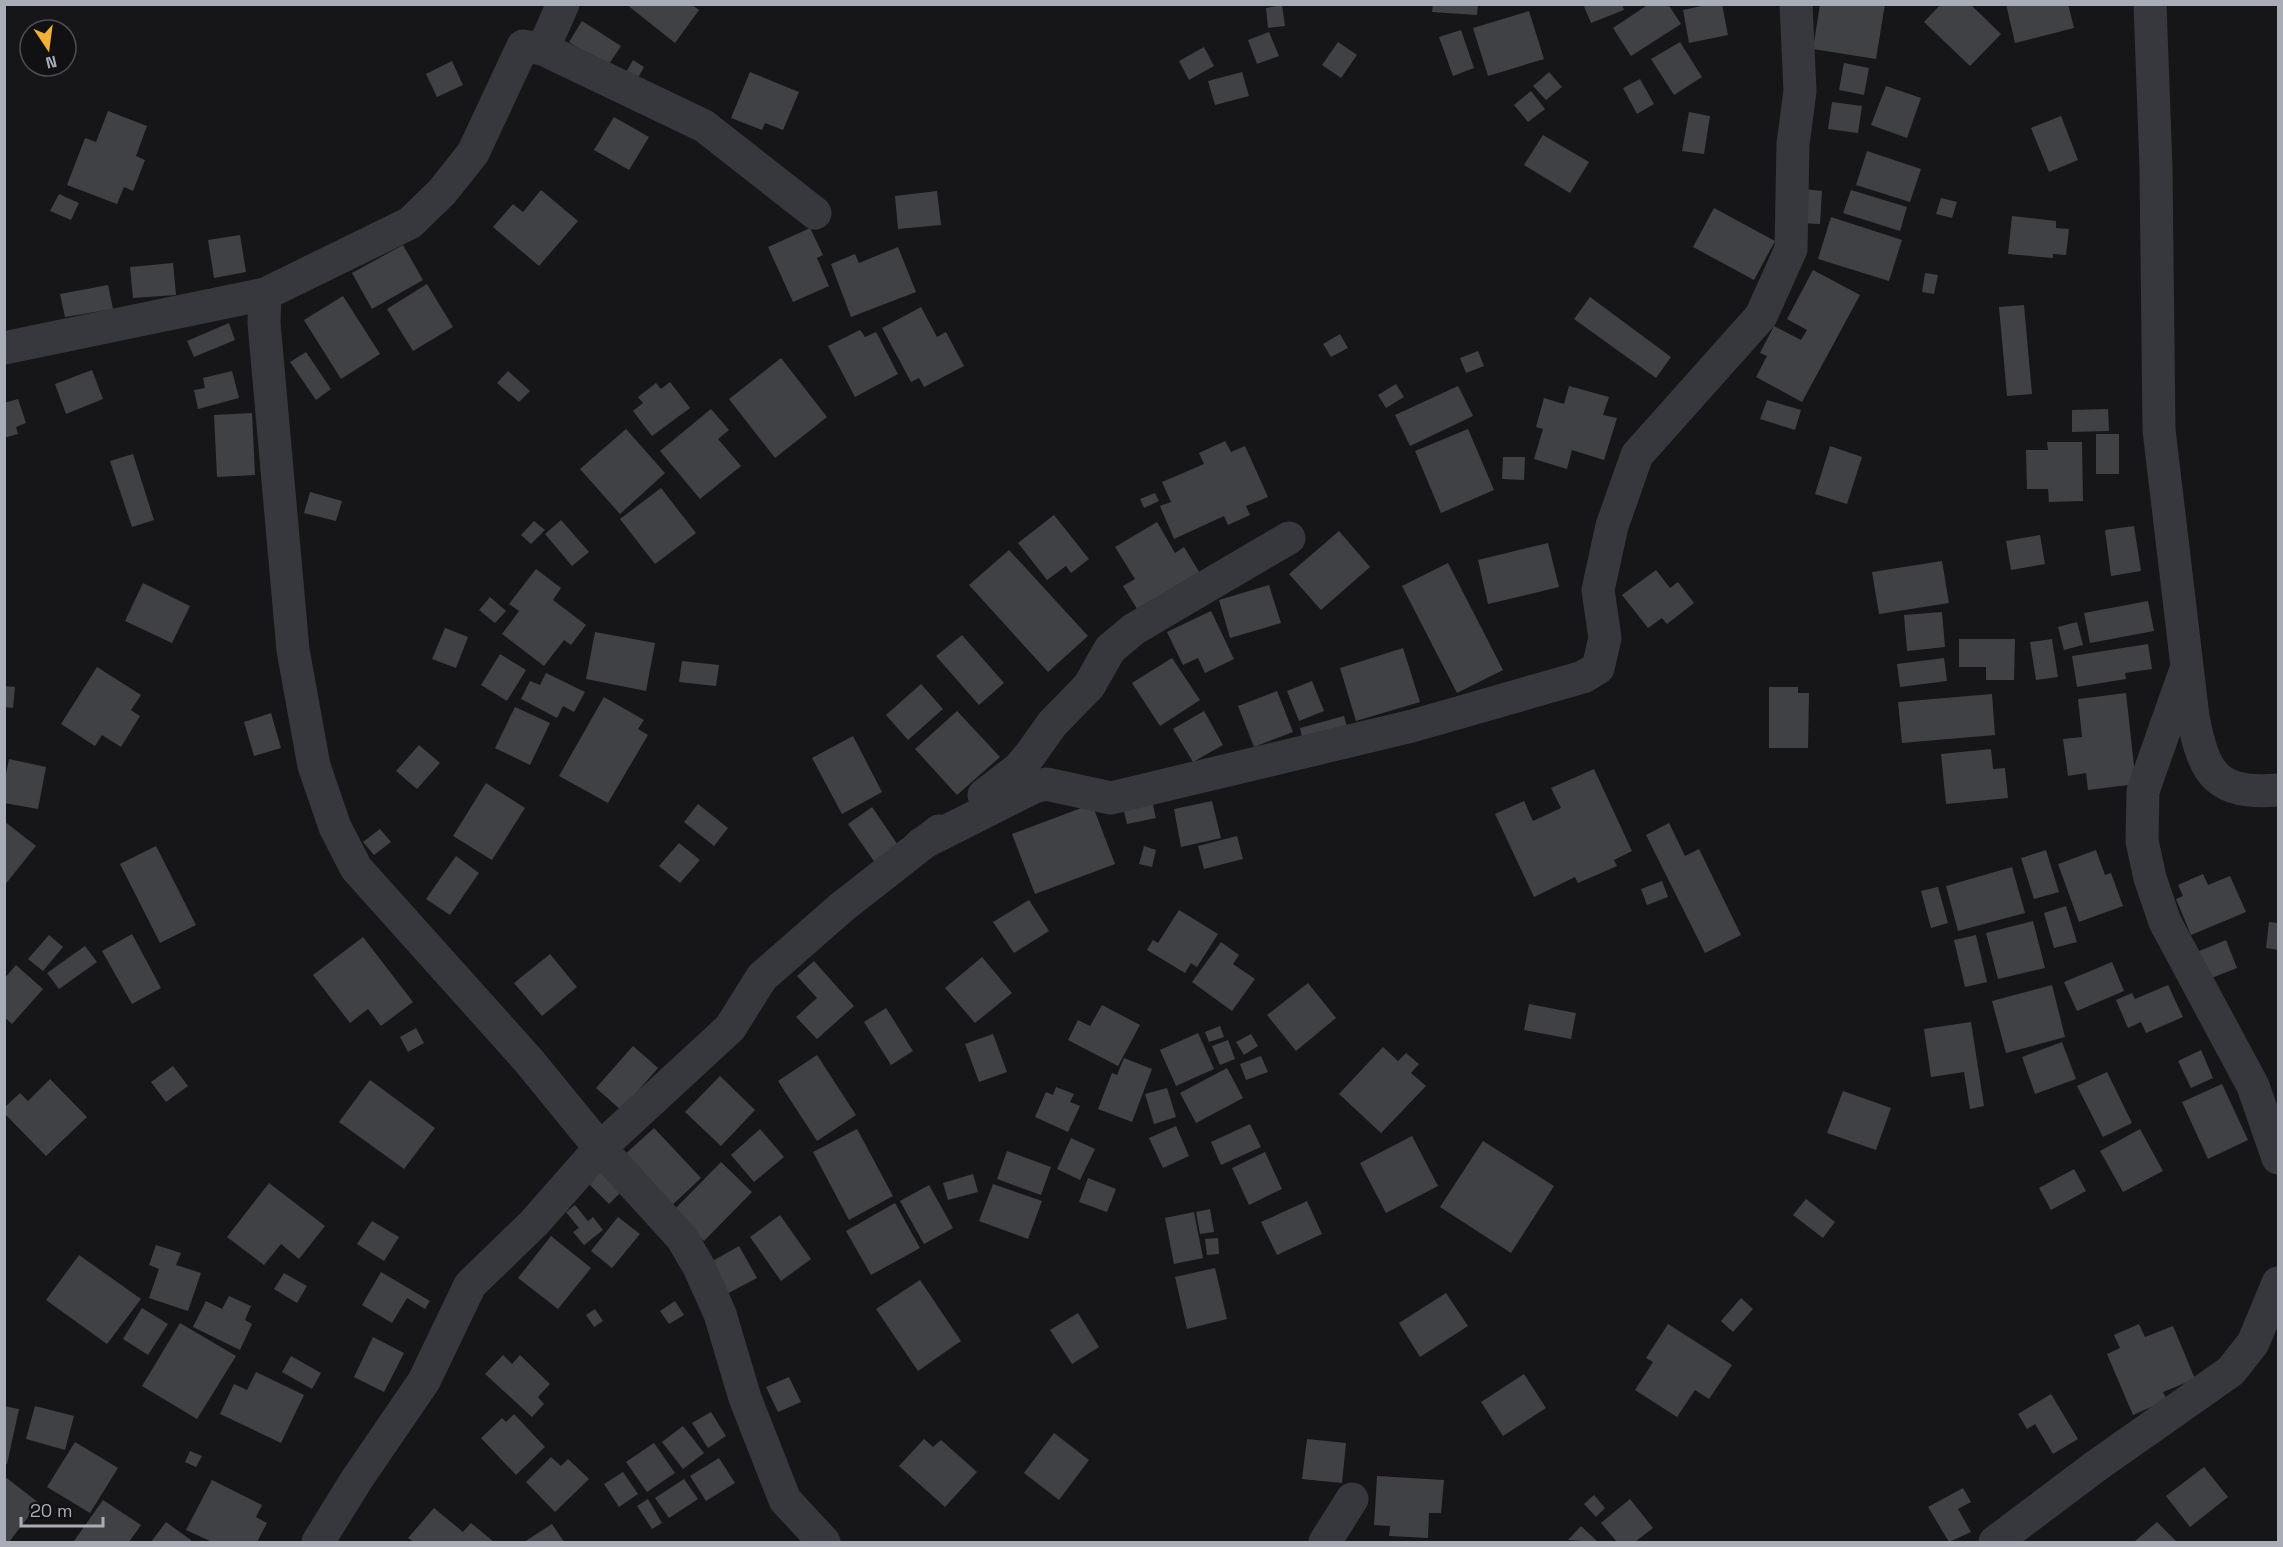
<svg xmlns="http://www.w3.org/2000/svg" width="2283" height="1547" font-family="'Space Grotesk',sans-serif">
	<rect width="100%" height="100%" fill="#161618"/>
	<g fill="#404145">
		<polygon points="626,4 691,4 699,10 675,43"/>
		<polygon points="1433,4 1478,4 1477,15 1432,12"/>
		<polygon points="1583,4 1622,4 1624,10 1591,23"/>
		<polygon points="1649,4 1668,4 1681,24 1631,56 1613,28"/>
		<polygon points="1711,4 1722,4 1728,35 1689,43 1683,10"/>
		<polygon points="1820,4 1885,4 1876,59 1813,49"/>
		<polygon points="1941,4 1970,4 2001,34 1970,66 1924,22"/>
		<polygon points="2006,4 2068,4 2074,28 2015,43"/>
		<polygon points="1282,5 1285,26 1268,28 1266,8"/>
		<polygon points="1529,11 1544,59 1488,76 1473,28"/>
		<polygon points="582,21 621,46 607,67 569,42"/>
		<polygon points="1461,30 1474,68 1453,76 1439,37"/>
		<polygon points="1269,32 1279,56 1257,64 1248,40"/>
		<polygon points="1338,42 1357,55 1341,78 1322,65"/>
		<polygon points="1680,42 1702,77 1674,95 1651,59"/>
		<polygon points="1204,47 1214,66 1189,80 1179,61"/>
		<polygon points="633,60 644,67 635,83 624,76"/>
		<polygon points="452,61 463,85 437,97 426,74"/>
		<polygon points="1844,63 1869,68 1864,95 1839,90"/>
		<polygon points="750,72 799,92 783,130 765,123 762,130 731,118"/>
		<polygon points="1242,72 1249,96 1215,105 1208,81"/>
		<polygon points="1549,72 1562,87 1546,100 1533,86"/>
		<polygon points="1640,79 1654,104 1637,114 1623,88"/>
		<polygon points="1886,86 1921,98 1907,138 1871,125"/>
		<polygon points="1531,91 1545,109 1528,122 1514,105"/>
		<polygon points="1832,102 1862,106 1858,133 1828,129"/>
		<polygon points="108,111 147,126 136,156 145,160 133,191 124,187 117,204 67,185 85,138 96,142"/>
		<polygon points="1689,112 1710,116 1704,154 1682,151"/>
		<polygon points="2061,116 2078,160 2049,172 2031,128"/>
		<polygon points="614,117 649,137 629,170 594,150"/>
		<polygon points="1543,135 1589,162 1570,193 1524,165"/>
		<polygon points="1867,151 1921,169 1910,202 1856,185"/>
		<polygon points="1803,189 1822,191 1820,224 1800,223"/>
		<polygon points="541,190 578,221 539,266 493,227 513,204 523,212"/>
		<polygon points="1851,190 1907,207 1900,231 1843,213"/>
		<polygon points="937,191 941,225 898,229 895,196"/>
		<polygon points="59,194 79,203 71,220 50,211"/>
		<polygon points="1941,198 1957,202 1952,218 1936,214"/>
		<polygon points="1714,208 1775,241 1754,280 1693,247"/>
		<polygon points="2012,216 2056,221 2056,228 2069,229 2066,255 2053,254 2053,258 2008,254"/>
		<polygon points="1831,217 1902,240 1889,281 1818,259"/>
		<polygon points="810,228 823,255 817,258 829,286 793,302 768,247"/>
		<polygon points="240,235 246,272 214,278 208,240"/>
		<polygon points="403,245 423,280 372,309 352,273"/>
		<polygon points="898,247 916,292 851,317 831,264 855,254 859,263"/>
		<polygon points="173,263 176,295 133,298 130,267"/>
		<polygon points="1813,270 1860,295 1802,402 1756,377 1767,356 1760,353 1774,326 1801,340 1807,330 1787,319"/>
		<polygon points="1925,273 1938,275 1934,294 1922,292"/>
		<polygon points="427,284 453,327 413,351 387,309"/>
		<polygon points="108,285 113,309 65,317 60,294"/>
		<polygon points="343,296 380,354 341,379 304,320"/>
		<polygon points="1590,297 1671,357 1656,378 1574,319"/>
		<polygon points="2024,305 2032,394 2007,396 1999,307"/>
		<polygon points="921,307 937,337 946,332 964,366 924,387 919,378 911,382 882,328"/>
		<polygon points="229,323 235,340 194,357 187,341"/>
		<polygon points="860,330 865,337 876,332 898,374 855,397 828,346"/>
		<polygon points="1340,334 1348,348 1331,357 1323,344"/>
		<polygon points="1478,351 1484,366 1466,373 1460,358"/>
		<polygon points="306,352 331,389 316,400 290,362"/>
		<polygon points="781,358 827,417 775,458 729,399"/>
		<polygon points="92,370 103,399 66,414 55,384"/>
		<polygon points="232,371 239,398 198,409 194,390 205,388 203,378"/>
		<polygon points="508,371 530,391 519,402 497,383"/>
		<polygon points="670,382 690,408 652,436 633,411 643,403 638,397 656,383 661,389"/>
		<polygon points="1396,384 1404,397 1386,408 1378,395"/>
		<polygon points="1458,386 1473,416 1410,446 1395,415"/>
		<polygon points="1569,386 1609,397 1603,415 1617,418 1604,460 1572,450 1567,469 1534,459 1543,429 1536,427 1544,398 1564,404"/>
		<polygon points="18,399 26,423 16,427 18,434 4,438 4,403"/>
		<polygon points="1767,400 1801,410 1795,430 1760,419"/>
		<polygon points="711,409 729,430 718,439 741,466 700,499 660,451"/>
		<polygon points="2108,409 2109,431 2072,432 2072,410"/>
		<polygon points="252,413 255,475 217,477 214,415"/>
		<polygon points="626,429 665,473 620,514 580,469"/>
		<polygon points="1468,429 1494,490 1441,513 1415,451"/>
		<rect x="2096" y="434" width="23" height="40"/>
		<polygon points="1225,441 1231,452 1245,446 1268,497 1246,506 1250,515 1228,525 1224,516 1174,539 1160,506 1171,502 1162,482 1204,464 1199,453"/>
		<polygon points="2047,442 2082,442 2083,501 2049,502 2048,489 2027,489 2026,450 2048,450"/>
		<polygon points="1830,446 1862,457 1847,504 1815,494"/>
		<polygon points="133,454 154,520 132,527 110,461"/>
		<polygon points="1503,457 1525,457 1524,480 1502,479"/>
		<polygon points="661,488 696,533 655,564 620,519"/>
		<polygon points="310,492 342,501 336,521 304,513"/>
		<polygon points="1155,493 1159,501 1144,508 1140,499"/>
		<polygon points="1054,515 1089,559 1071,573 1066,566 1047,580 1018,543"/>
		<polygon points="561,520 589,552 572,566 545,534"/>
		<polygon points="534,521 545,530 531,544 521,535"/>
		<polygon points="1157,522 1175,553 1184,547 1201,575 1142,617 1123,586 1135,579 1115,547"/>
		<polygon points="2134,526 2141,571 2111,576 2105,530"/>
		<polygon points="1339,531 1370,567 1321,610 1289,574"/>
		<polygon points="2040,535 2045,564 2011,570 2006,541"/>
		<polygon points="1548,543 1559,587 1488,604 1478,560"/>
		<polygon points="1009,550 1088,636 1048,672 969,585"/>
		<polygon points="1942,561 1949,603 1879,614 1872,572"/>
		<polygon points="1448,563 1503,670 1457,693 1402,586"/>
		<polygon points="536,569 561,588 553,600 586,625 571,645 564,640 544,666 502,634 519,611 509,604"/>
		<polygon points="1656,570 1670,588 1678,582 1694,603 1667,624 1662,618 1648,628 1622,595"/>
		<polygon points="143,583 190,606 172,643 125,621"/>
		<polygon points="1269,585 1281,623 1230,638 1219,600"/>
		<polygon points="490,597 506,611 495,623 479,610"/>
		<polygon points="2148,601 2154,631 2090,643 2084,613"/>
		<polygon points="1211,611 1234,659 1205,673 1198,658 1183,665 1167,632"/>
		<polygon points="1942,612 1945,647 1907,651 1904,615"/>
		<polygon points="2077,622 2083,645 2064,650 2058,627"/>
		<polygon points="445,628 468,637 456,668 432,659"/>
		<polygon points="595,632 655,643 646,691 586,679"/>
		<polygon points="962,635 1004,683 979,705 936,656"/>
		<polygon points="1959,639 2015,639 2014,680 1986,680 1986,667 1959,667"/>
		<polygon points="2052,639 2058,677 2036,680 2030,642"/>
		<polygon points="2148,644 2152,669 2125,673 2126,679 2077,687 2072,656"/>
		<polygon points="1403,648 1420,702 1356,721 1340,668"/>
		<polygon points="500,654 526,670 507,701 481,685"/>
		<polygon points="1172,658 1200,700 1160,726 1132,683"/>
		<polygon points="1944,658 1947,681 1900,687 1897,664"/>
		<polygon points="682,661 719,665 716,686 679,682"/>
		<polygon points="97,667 141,695 131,710 140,716 121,747 102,735 95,746 61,724"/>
		<polygon points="546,673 585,692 574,712 563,706 557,718 521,699 530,681 540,685"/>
		<polygon points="1312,681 1324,711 1299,721 1287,691"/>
		<polygon points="921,684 943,709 908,740 886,715"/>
		<polygon points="4,686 15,687 13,708 4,707"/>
		<polygon points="1769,687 1798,687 1798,693 1809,693 1808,748 1769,748"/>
		<polygon points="1277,691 1293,732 1254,747 1238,706"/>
		<polygon points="2126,693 2136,784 2088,790 2086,773 2068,776 2063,739 2082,737 2078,699"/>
		<polygon points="1992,694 1995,735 1902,743 1898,702"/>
		<polygon points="604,697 644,720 638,729 648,735 608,803 559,776"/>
		<polygon points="515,707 550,723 530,765 495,748"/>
		<polygon points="957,711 1000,757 957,795 915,749"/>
		<polygon points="1204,711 1223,745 1193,762 1173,729"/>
		<polygon points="271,713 281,748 254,756 244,722"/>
		<polygon points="1344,716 1349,734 1304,746 1300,728"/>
		<polygon points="853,736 882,792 842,814 812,758"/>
		<polygon points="419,745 440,763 417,789 396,771"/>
		<polygon points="1991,749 1993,769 2005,768 2008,798 1946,804 1941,754"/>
		<polygon points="9,759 46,767 38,809 4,803 4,784"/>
		<polygon points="1594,769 1632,851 1614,860 1617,866 1578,883 1575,877 1534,897 1495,814 1524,801 1533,821 1561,808 1551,788"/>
		<polygon points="486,783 525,808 492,860 453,836"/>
		<polygon points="1152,801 1156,818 1127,824 1123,807"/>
		<polygon points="1212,801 1221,838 1181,847 1174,809"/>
		<polygon points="698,804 728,828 714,846 684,822"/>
		<polygon points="1092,804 1115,864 1035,894 1012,834"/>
		<polygon points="872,807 900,848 876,864 848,824"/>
		<polygon points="4,821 36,846 4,886"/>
		<polygon points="1669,823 1685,856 1699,849 1741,935 1705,953 1646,835"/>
		<polygon points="380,829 391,842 374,855 363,842"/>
		<polygon points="1237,836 1243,859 1204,869 1198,846"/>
		<polygon points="679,843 700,860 680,883 659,866"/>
		<polygon points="156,846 196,925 160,943 120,864"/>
		<polygon points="1144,846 1156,850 1152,867 1139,864"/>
		<polygon points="2046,850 2059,892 2034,899 2021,858"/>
		<polygon points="2096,850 2105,875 2111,873 2123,906 2079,922 2058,864"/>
		<polygon points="456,856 479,873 450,915 426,899"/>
		<polygon points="2012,867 2025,913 1958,931 1946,886"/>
		<polygon points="2203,874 2208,885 2230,876 2246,912 2191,935 2176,899 2183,896 2178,885"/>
		<polygon points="1662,881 1668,897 1647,905 1641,889"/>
		<polygon points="1938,887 1948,923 1931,928 1921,891"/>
		<polygon points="1029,900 1049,931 1014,953 993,922"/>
		<polygon points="2066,906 2077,942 2054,948 2044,913"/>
		<polygon points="1179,910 1218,934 1197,967 1191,963 1185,973 1147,950 1153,940 1158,943"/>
		<polygon points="2033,921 2045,968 1998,979 1986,933"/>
		<polygon points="2269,922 2278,923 2278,950 2266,948"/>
		<polygon points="132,934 161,988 132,1004 102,951"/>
		<polygon points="49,935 63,947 43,971 28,959"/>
		<polygon points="1976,935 1987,982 1965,987 1954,940"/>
		<polygon points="363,937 413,1002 381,1026 368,1009 350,1023 313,975"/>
		<polygon points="2226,940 2237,968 2204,981 2192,954"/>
		<polygon points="1221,942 1239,955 1233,964 1255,979 1232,1011 1192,982"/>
		<polygon points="85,946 97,962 59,989 47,973"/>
		<polygon points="550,954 577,987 542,1016 514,983"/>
		<polygon points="982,957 1012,993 975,1023 945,988"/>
		<polygon points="814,961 854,1006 817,1039 796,1017 817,998 797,976"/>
		<polygon points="2112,962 2124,991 2077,1011 2064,982"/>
		<polygon points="16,965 43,989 12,1024 4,1017 4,979"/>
		<polygon points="1308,983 1336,1018 1296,1051 1267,1015"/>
		<polygon points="2052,985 2065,1037 2006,1053 1992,1001"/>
		<polygon points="2168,985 2183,1017 2146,1033 2141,1022 2128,1028 2116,1000 2132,993 2135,999"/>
		<polygon points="1529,1004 1576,1013 1571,1039 1524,1030"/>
		<polygon points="1102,1005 1140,1025 1118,1066 1068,1040 1078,1020 1090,1026"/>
		<polygon points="886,1008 913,1051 891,1065 864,1022"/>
		<polygon points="1971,1022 1984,1106 1970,1109 1964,1072 1931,1077 1924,1029"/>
		<polygon points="1220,1026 1224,1037 1209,1042 1205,1032"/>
		<polygon points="416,1028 424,1043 408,1052 400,1037"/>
		<polygon points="1198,1033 1214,1069 1176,1086 1160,1050"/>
		<polygon points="993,1034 1007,1072 979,1082 965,1044"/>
		<polygon points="1251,1034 1258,1046 1244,1055 1236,1042"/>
		<polygon points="1228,1040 1235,1059 1220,1065 1212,1046"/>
		<polygon points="2062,1042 2076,1079 2035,1094 2022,1057"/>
		<polygon points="633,1046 658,1068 621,1110 596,1088"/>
		<polygon points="1383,1047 1398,1061 1406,1053 1419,1064 1411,1073 1426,1086 1381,1133 1339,1094"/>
		<polygon points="2201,1050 2213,1078 2191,1088 2178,1061"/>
		<polygon points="817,1055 856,1115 817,1141 778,1081"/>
		<polygon points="1261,1056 1268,1072 1246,1080 1240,1064"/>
		<polygon points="1124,1058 1152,1069 1132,1122 1098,1109 1112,1073 1117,1075"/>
		<polygon points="173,1066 188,1086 166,1102 151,1082"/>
		<polygon points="1227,1068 1243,1098 1196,1123 1180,1093"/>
		<polygon points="2107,1072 2132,1123 2103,1137 2077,1086"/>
		<polygon points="720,1076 755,1110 721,1146 685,1112"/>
		<polygon points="50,1079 87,1117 46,1156 4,1113 4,1108 20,1093 28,1101"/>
		<polygon points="370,1080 435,1128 404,1169 339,1122"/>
		<polygon points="2222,1084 2248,1140 2208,1159 2182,1102"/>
		<polygon points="1056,1087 1074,1094 1070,1102 1080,1106 1068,1132 1035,1117 1046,1092 1053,1095"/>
		<polygon points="1167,1088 1176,1117 1154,1124 1145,1094"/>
		<polygon points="1843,1091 1891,1108 1876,1150 1827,1133"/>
		<polygon points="1250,1124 1261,1147 1221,1165 1211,1142"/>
		<polygon points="1176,1126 1189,1156 1163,1168 1149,1138"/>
		<polygon points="654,1128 701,1178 669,1208 622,1157"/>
		<polygon points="760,1129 784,1157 754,1182 731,1155"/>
		<polygon points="857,1129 893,1196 849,1220 813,1152"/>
		<polygon points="2140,1129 2163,1171 2123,1192 2100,1151"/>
		<polygon points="1412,1136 1438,1186 1386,1213 1360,1163"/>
		<polygon points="1071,1138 1095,1149 1080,1180 1057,1169"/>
		<polygon points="1483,1141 1554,1186 1511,1253 1440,1207"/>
		<polygon points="1007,1151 1051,1167 1041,1195 997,1179"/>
		<polygon points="1265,1152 1282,1189 1249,1205 1232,1168"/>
		<polygon points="721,1162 752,1192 704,1241 673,1211"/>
		<polygon points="2074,1169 2086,1191 2051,1210 2039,1188"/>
		<polygon points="599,1171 621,1192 609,1204 587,1182"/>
		<polygon points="973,1174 978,1192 948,1200 943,1183"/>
		<polygon points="1088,1178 1116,1189 1107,1212 1079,1202"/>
		<polygon points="269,1183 325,1226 299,1259 281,1244 264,1265 227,1237"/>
		<polygon points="993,1184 1042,1201 1028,1239 979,1221"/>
		<polygon points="929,1185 953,1228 924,1244 900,1201"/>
		<polygon points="1806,1199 1835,1222 1823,1238 1793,1215"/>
		<polygon points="1307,1201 1322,1234 1277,1255 1261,1222"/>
		<polygon points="895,1203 920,1248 871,1275 846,1231"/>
		<polygon points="575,1205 588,1221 593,1217 603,1230 584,1245 573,1232 579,1228 566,1212"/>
		<polygon points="1210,1209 1214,1232 1200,1234 1196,1212"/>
		<polygon points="1194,1212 1203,1258 1174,1264 1165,1218"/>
		<polygon points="780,1215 811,1259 781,1281 750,1237"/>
		<polygon points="618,1217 640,1234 612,1268 591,1251"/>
		<polygon points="372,1221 399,1237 384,1261 357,1244"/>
		<polygon points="551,1236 591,1268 558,1309 518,1278"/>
		<polygon points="1218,1238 1219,1254 1207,1255 1205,1239"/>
		<polygon points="156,1245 181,1253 176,1265 201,1273 188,1311 149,1298 159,1269 149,1265"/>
		<polygon points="739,1246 757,1278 719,1298 702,1267"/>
		<polygon points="79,1255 141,1299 107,1344 46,1300"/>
		<polygon points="1215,1268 1227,1319 1187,1329 1175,1277"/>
		<polygon points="381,1272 430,1301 425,1309 407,1298 392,1323 362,1305"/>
		<polygon points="284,1273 307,1286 297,1303 274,1289"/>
		<polygon points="920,1280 961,1341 918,1371 876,1309"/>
		<polygon points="1446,1293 1468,1326 1420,1357 1399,1323"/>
		<polygon points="229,1296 251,1306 245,1320 252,1324 240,1350 193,1327 206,1301 222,1309"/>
		<polygon points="1741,1298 1753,1309 1733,1332 1721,1321"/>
		<polygon points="675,1301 684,1315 669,1324 660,1311"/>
		<polygon points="142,1308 168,1324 148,1355 123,1339"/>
		<polygon points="595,1309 603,1321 594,1327 586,1315"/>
		<polygon points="1078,1313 1099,1347 1072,1364 1050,1330"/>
		<polygon points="180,1323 236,1356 197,1419 142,1386"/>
		<polygon points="1668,1324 1732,1365 1709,1399 1695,1390 1677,1417 1635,1390 1653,1362 1646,1358"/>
		<polygon points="2139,1324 2145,1337 2173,1326 2195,1379 2163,1392 2167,1400 2133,1415 2107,1354 2120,1348 2114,1335"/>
		<polygon points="373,1337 404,1353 384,1392 354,1377"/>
		<polygon points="503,1355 512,1364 520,1355 550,1384 538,1397 544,1404 532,1417 485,1374"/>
		<polygon points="291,1356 321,1373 312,1389 282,1372"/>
		<polygon points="256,1372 304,1395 281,1443 220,1414 234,1384 247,1390"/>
		<polygon points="1524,1374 1546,1408 1503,1436 1481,1402"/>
		<polygon points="789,1377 801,1402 778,1412 766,1387"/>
		<polygon points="2051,1394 2078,1439 2053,1454 2035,1424 2027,1429 2018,1414"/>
		<polygon points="4,1406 19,1409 7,1464 4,1464"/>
		<polygon points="35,1406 74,1416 65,1450 26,1439"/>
		<polygon points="711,1412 726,1436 708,1448 692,1423"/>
		<polygon points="514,1414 545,1447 516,1475 481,1438 502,1418 506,1422"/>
		<polygon points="683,1426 704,1453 683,1469 662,1442"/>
		<polygon points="1054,1433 1089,1460 1059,1500 1024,1473"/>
		<polygon points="924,1439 933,1447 941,1440 977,1472 945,1507 899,1466"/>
		<polygon points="1307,1439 1346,1443 1342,1483 1302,1479"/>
		<polygon points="75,1442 118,1468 90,1513 47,1487"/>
		<polygon points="654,1443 675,1473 647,1492 626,1462"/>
		<polygon points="190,1451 202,1456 196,1467 185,1462"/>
		<polygon points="551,1457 561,1466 568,1459 589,1479 555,1512 526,1482"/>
		<polygon points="719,1458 735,1483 706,1501 690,1476"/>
		<polygon points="2204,1467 2228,1497 2190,1527 2166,1496"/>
		<polygon points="623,1472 638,1494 619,1507 604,1484"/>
		<polygon points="4,1476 39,1503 9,1542 4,1542"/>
		<polygon points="1377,1476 1444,1480 1441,1513 1429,1513 1428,1538 1389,1536 1390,1526 1374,1525"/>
		<polygon points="684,1479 698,1499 669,1518 655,1498"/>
		<polygon points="212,1480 262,1505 256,1517 267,1523 257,1542 212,1542 186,1530"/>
		<polygon points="1963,1488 1971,1502 1958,1509 1971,1532 1949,1542 1928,1507"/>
		<polygon points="1594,1495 1605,1508 1596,1517 1584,1504"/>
		<polygon points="648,1499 662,1523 652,1529 637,1506"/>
		<polygon points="1630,1499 1653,1528 1635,1542 1617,1542 1601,1523"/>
		<polygon points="103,1500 141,1525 129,1542 76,1542 74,1541"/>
		<polygon points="434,1508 463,1532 471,1523 494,1542 414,1542 408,1538"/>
		<polygon points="166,1522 191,1540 190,1542 151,1542"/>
		<polygon points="2157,1522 2177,1542 2134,1542"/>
		<polygon points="552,1524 564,1542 524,1542"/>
		<polygon points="1581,1526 1598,1542 1568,1540"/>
	</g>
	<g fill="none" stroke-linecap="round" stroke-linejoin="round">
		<g stroke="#37383d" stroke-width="33">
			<polyline points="563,4 543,49 523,46 473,153 442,192 410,223 265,294 264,323 293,650 314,766 335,827 356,868 529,1061 600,1148 682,1238 699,1267 720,1314 745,1398 785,1500 824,1542"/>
			<path d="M2150,4L2156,168L2159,430L2193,717C2204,774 2216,795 2278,790"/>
			<polyline points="543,49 704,126 815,213"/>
			<polyline points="4,348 265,294"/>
			<polyline points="2185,672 2143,791 2142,841 2150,878 2165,922 2253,1086 2278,1158"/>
			<polyline points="984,795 1019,768 1030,755 1052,724 1089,686 1110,649 1134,629 1289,538"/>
			<polyline points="921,844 1034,787 1046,784 1111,798 1412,726 1583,677 1598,668 1605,638 1598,590 1612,526 1637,455 1761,316 1791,249 1793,144 1800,91 1796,4"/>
			<polyline points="318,1542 357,1479 424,1381 470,1285 534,1223 600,1148 730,1028 762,977 842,907 939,831"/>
			<polyline points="1325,1542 1352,1499"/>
			<polyline points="1995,1542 2096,1466 2231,1371 2253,1343 2278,1283"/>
		</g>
	</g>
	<rect width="2283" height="1547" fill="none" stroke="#a8adb8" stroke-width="12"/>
	<g transform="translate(48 48) rotate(167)"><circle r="28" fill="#111113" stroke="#4d4f55" stroke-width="1.5"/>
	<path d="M0-4.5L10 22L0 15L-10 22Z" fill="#f2b134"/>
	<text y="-9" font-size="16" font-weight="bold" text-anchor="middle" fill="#a8adb8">N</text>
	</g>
	<path d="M21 1517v9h82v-9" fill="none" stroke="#a8adb8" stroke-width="3"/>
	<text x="30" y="1517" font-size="18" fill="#a8adb8" stroke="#111113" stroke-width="4.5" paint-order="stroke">20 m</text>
</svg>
